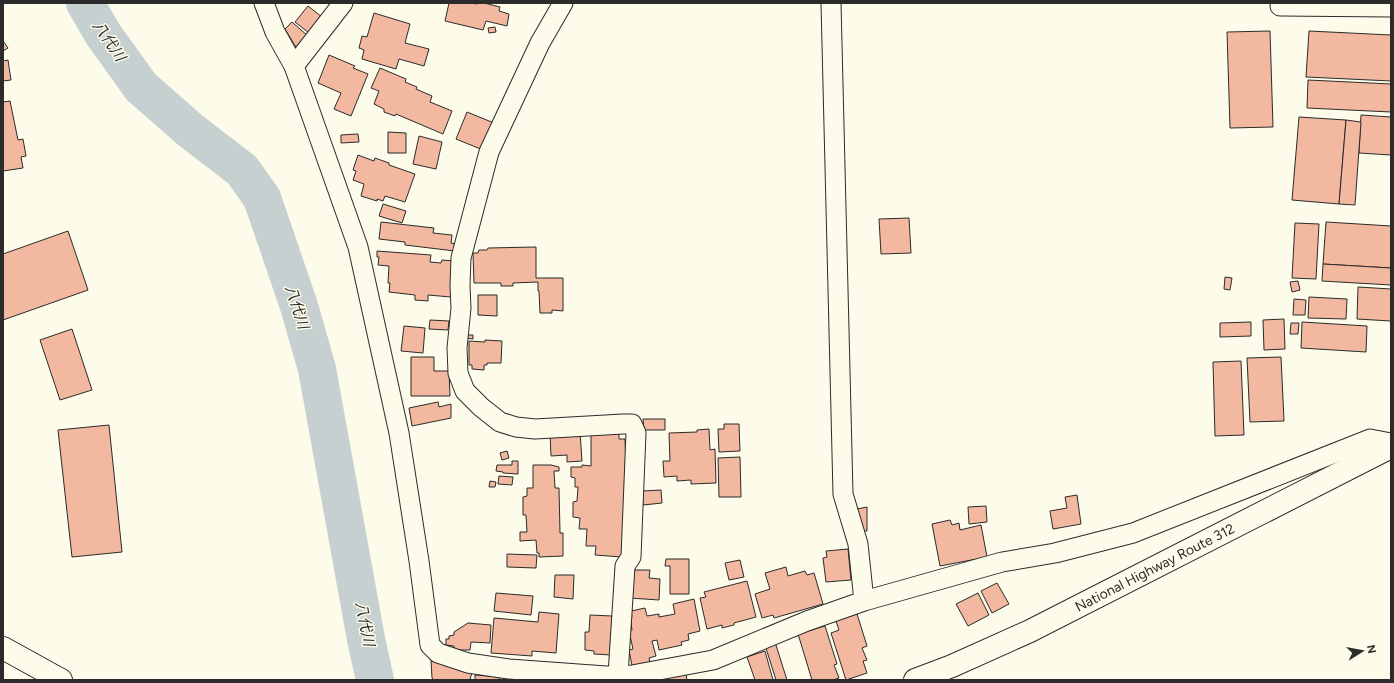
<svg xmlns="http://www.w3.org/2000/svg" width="1394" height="683" font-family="Figtree,'Noto Sans JP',sans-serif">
	<rect width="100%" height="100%" fill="#fdfbea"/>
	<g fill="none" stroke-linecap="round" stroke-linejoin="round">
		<polyline stroke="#c7d0d0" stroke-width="38" points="85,3 103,34 141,87 190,130 242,170 262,198 299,306 317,369 366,639 375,680"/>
	</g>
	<g fill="#f2b8a0" stroke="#2b2b2b">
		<polygon points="449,3 471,3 477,4 477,3 484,3 500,7 499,11 509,14 507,26 486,21 483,30 445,21"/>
		<polygon points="308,6 322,17 309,33 295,22"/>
		<polygon points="374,13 410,24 405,43 429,49 424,66 399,59 396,69 362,59 364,50 359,48 362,36 367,37"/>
		<polygon points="292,22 308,36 297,49 285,29"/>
		<polygon points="495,27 496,32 489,33 488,28"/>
		<polygon points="1270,31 1273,127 1230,128 1227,32"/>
		<polygon points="1309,31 1391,35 1391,81 1306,77"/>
		<polygon points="3,41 8,48 3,51"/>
		<polygon points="329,55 355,66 353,68 368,74 351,116 334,109 341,93 318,83"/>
		<polygon points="8,60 11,80 3,81 3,61"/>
		<polygon points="380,68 406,79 405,82 417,87 416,89 432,96 430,102 452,111 443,134 396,114 395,116 384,112 384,109 374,104 379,91 371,88"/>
		<polygon points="1308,80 1391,84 1391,112 1307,108"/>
		<polygon points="10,101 18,140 23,139 26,156 21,157 23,168 3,171 3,102"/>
		<polygon points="467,112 494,123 483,150 456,139"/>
		<polygon points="1361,115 1391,117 1391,155 1359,153"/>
		<polygon points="1299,117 1346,120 1339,204 1292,200"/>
		<polygon points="1346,120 1361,122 1355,205 1339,204"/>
		<polygon points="388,132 406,133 406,153 388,153"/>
		<polygon points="358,134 359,142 341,143 341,135"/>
		<polygon points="419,136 442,142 436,169 413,164"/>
		<polygon points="358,155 374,161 375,158 389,163 389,165 415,174 405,202 385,196 383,201 377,199 377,201 361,196 364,184 353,180 356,171 353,170"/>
		<polygon points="383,204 406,211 402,223 379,216"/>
		<polygon points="909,218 911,253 881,254 879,219"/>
		<polygon points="381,222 434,228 433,233 452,235 451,243 455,244 455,251 405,245 405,242 379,239"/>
		<polygon points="1326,222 1391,226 1391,268 1323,264"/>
		<polygon points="1295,223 1319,224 1316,279 1292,278"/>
		<polygon points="68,231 88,290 3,320 3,254"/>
		<polygon points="536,247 536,278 563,278 563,311 552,310 552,313 540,313 539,291 538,291 538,282 513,283 513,286 501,286 501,283 474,283 473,253 478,253 479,250 487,250 488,248"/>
		<polygon points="377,251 431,255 430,262 441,263 442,260 454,261 451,297 428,295 428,301 415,300 415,295 389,292 390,283 388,283 389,266 378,265 379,257 377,257"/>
		<polygon points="1323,264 1391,268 1391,285 1322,281"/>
		<polygon points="1225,277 1232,278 1230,290 1224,289"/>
		<polygon points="1298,281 1300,290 1292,292 1290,282"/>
		<polygon points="1358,287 1391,289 1391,321 1357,319"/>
		<polygon points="478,295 497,295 497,316 478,315"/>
		<polygon points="1309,297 1347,299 1346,319 1308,318"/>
		<polygon points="1294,299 1306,300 1305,315 1293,315"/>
		<polygon points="1284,319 1285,349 1264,350 1263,320"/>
		<polygon points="430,320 449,321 448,330 429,329"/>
		<polygon points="1251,322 1251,336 1220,337 1220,323"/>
		<polygon points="1302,322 1367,326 1366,352 1301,348"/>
		<polygon points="1291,323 1299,323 1298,334 1290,334"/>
		<polygon points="404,326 425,328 423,353 401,351"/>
		<polygon points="72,329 92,390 60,400 40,340"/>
		<polygon points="467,335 473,335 473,339 466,338"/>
		<polygon points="485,340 502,341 501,363 487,363 487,365 484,365 484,370 472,369 472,365 469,365 469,341 485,342"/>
		<polygon points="411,357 434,357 434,371 449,371 450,396 411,396"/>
		<polygon points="1281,357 1284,421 1250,422 1247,358"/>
		<polygon points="1241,361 1244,435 1215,436 1213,362"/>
		<polygon points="438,402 439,407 451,404 451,418 412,426 409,408"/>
		<polygon points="643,419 665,419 665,430 644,430"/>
		<polygon points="724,424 739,424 740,451 719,452 718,429 724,429"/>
		<polygon points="109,425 122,552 72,557 58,430"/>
		<polygon points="709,429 710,450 715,449 716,483 691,484 691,480 677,481 677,476 664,477 663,461 670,461 669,433 697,432 697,430"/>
		<polygon points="619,430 619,439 625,439 627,493 622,557 595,555 596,546 586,546 587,529 579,529 580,518 573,517 573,502 577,501 578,487 575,487 575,478 571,477 571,467 582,467 582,465 591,466 591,431"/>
		<polygon points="580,432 582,461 567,462 567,455 551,456 550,434"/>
		<polygon points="507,451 509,458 502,460 500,453"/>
		<polygon points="740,457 741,497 719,497 718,458"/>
		<polygon points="512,461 518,461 518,474 503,473 503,472 496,471 497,465 512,465"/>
		<polygon points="533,465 551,465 559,467 559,471 554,471 555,488 559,488 560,533 563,533 563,556 539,557 539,553 537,553 536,540 520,541 520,532 527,532 526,515 523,515 523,497 527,496 527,488 533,488"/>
		<polygon points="499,476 513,477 512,485 498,484"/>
		<polygon points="490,481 496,482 495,487 489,487"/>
		<polygon points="661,490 662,503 643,505 642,491"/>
		<polygon points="1077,495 1081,524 1053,529 1050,511 1067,508 1065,497"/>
		<polygon points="986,506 987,522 969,524 968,507"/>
		<polygon points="867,507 867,531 861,531 857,509"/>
		<polygon points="950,520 952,525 959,523 960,530 981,525 987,557 940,566 932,524"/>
		<polygon points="848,549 851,580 826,582 823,558 827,557 826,551"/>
		<polygon points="507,554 537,555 536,568 507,567"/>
		<polygon points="666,559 689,559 689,594 670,594 670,566 665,566"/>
		<polygon points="740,560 744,577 729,580 725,563"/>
		<polygon points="786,567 788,576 805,571 807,575 814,573 823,604 774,618 773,615 762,618 755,594 770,589 765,573"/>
		<polygon points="631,570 650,570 649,578 660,579 659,600 630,598"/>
		<polygon points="555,575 574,575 573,599 554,597"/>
		<polygon points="747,581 756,617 734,623 734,625 722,628 722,625 707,629 700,598 706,597 704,592"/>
		<polygon points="997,583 1009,604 992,613 981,591"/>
		<polygon points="496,593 533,596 531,615 494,611"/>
		<polygon points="978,593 989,615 968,626 956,604"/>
		<polygon points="694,599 700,631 688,634 689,640 681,642 682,645 659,650 657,640 652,641 656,656 649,658 650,662 632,666 629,650 633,649 629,631 632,630 630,618 632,617 631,611 645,608 647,616 659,614 659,617 675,614 673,604"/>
		<polygon points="539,612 559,614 556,653 532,651 532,656 491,653 494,618 538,622"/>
		<polygon points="857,614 867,646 862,648 867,660 863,661 867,673 846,680 831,633 839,630 836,621"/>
		<polygon points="590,615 612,616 611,655 594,654 594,651 585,650 585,632 589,632"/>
		<polygon points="468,623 491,625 490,643 471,642 470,650 454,650 454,646 446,645 446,639 449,639 449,636 454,635 454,632"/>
		<polygon points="825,626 837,664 834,665 839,678 833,680 812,680 798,634"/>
		<polygon points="775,642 787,680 776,680 765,645"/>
		<polygon points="765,651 773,680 755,680 747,657"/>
		<polygon points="431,660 472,672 470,680 434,680 432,678"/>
		<polygon points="686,673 687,680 654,680"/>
		<polygon points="475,675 500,677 499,680 475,680"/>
	</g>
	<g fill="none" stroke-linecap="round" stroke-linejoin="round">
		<g stroke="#2b2b2b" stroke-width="21">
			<g id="street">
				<polyline points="264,3 275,32 294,66 358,247 399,433 419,561 430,645 438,653 468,663 509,669 606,676 632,675 713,660 807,621 864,601 1002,562 1055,553 1133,533 1370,439 1391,443"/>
				<polyline points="563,3 540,43 489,152 461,258 460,286 461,308 457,348 458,373 465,391 481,407 500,422 516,427 535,429 623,424 632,424 636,433 631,557 625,566 618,675"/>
				<polyline points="831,3 843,494 858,544 864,601"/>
				<polyline points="1280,6 1391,7"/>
				<polyline points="294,66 343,3"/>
			</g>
		</g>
		<g stroke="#2b2b2b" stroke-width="24">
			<g id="highway">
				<polyline points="3,648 61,680"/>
				<path id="s1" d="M915,680L952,666L1030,631L1391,447"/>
			</g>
		</g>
		<use href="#street" stroke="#fdfbea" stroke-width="19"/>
		<use href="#highway" stroke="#fdfbea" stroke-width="22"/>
	</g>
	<g text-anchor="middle" stroke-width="3" stroke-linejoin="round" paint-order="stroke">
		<g font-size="14" fill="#2b2b2b" stroke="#fdfbea">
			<text dy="5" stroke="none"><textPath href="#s1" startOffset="265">National Highway Route 312</textPath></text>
		</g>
		<g font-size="15" font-style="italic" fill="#2b2b2b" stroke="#fdfbea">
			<text transform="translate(109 41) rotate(56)" y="5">八代川</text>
			<text transform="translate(297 307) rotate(72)" y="5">八代川</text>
			<text transform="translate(365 624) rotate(79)" y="5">八代川</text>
		</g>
	</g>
	<rect width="1394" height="683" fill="none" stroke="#2b2b2b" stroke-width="8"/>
	<g transform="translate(1362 651) rotate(79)" stroke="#fdfbea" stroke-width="3" paint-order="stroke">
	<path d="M0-3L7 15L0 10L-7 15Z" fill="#2b2b2b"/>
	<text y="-6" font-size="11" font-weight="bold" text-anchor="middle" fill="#2b2b2b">N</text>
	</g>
</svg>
